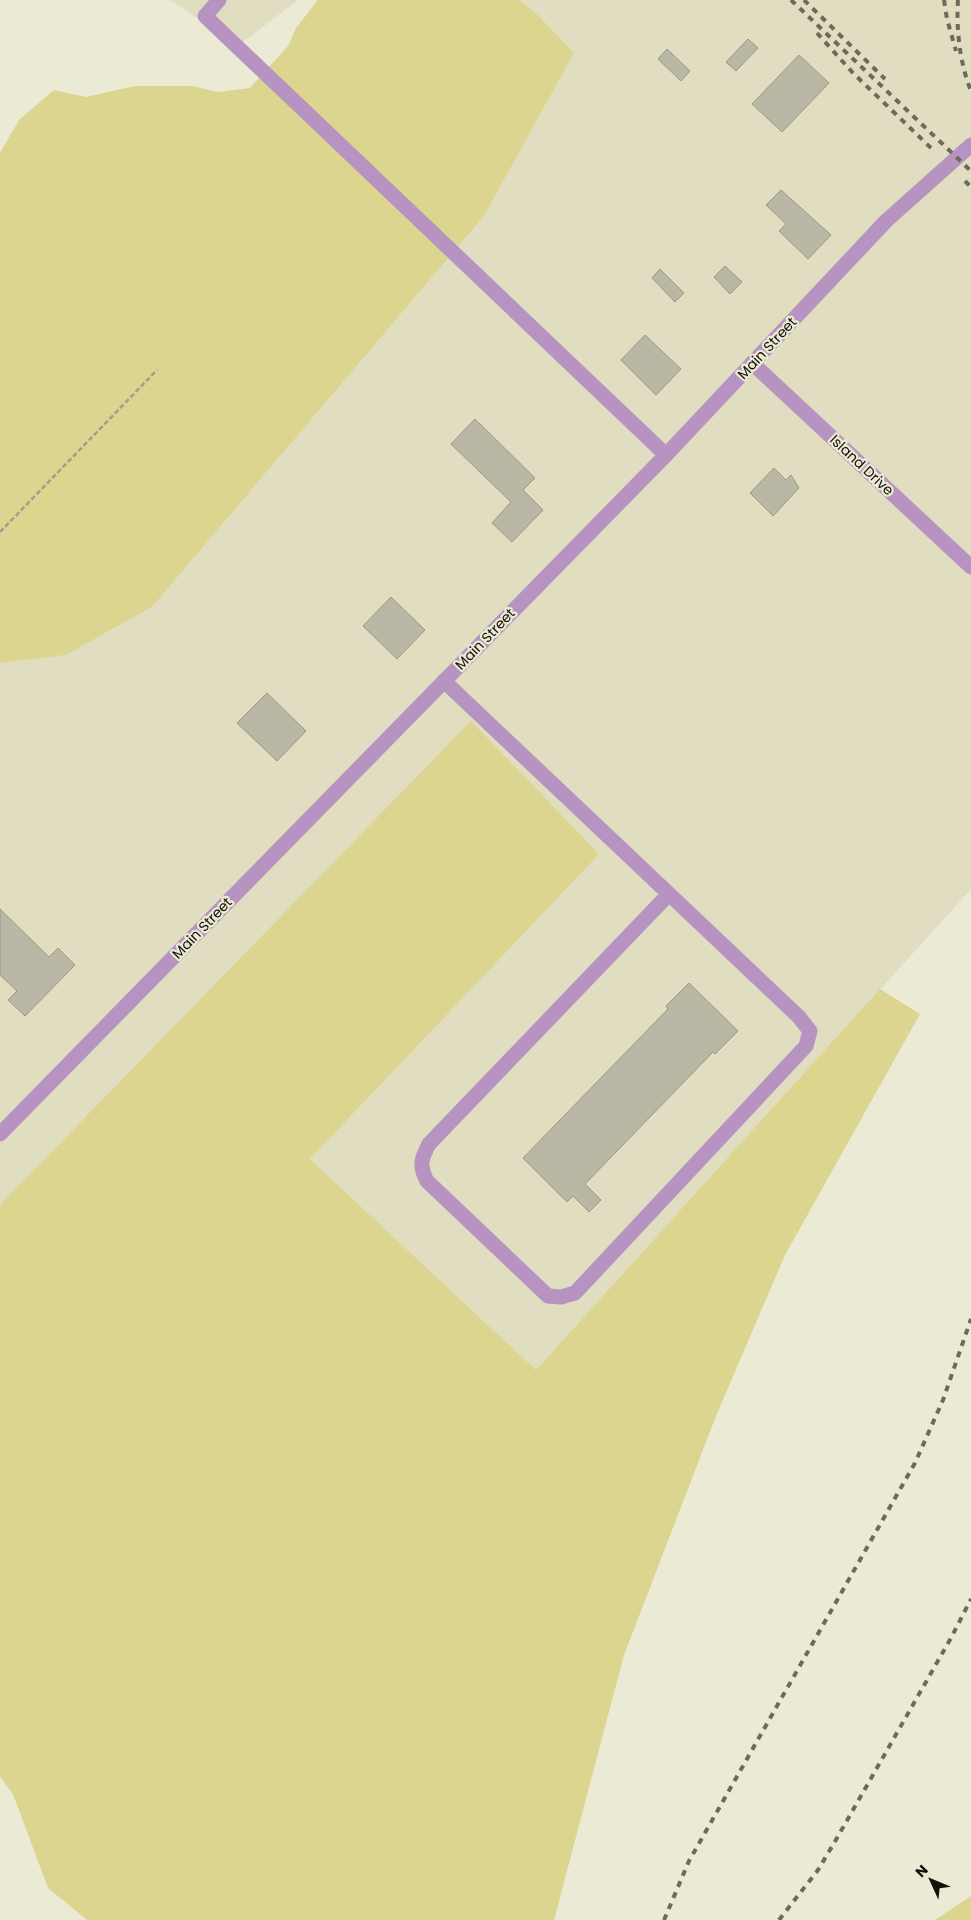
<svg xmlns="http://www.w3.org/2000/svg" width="971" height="1920" font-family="Poppins,sans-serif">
	<rect width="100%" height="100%" fill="#ebead4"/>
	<g fill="#e0ddc1">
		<polygon points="170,0 298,0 238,46"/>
		<polygon points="519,0 971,0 971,889 536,1370 310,1159 598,854 0,1205 0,663 66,655 152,607 484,216 574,53 538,15"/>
	</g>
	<g fill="#dcd58f">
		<polygon points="318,0 519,0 538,15 574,53 484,216 152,607 66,655 0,663 0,153 19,120 54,90 86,97 135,86 192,86 218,92 250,88 288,46 296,28"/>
		<polygon points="471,721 599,854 310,1159 536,1370 880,989 920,1014 785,1255 716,1416 624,1655 554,1920 87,1920 48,1888 13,1794 0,1777 0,1205"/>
		<polygon points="971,1896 971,1920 935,1920"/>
	</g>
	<g fill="#bab8a4" stroke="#999884">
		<polygon points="748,39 758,48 736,71 726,62"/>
		<polygon points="667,49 690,71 681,81 658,59"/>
		<polygon points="799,55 829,83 782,132 752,104"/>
		<polygon points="781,190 831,235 808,259 779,231 786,224 766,205"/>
		<polygon points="725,266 742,282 730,294 714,277"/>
		<polygon points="660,269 684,293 675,302 652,278"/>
		<polygon points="645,335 681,369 656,395 621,360"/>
		<polygon points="475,419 535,478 523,490 543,510 512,542 492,523 511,502 451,444"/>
		<polygon points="774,468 786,480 791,475 799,488 773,516 750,493"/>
		<polygon points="391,597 425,630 397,659 363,626"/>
		<polygon points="267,693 306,731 277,761 237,723"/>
		<polygon points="0,909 49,957 58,948 75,965 25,1016 8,1000 17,991 0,975"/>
		<polygon points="689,983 738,1031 715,1054 713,1052 585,1184 601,1200 589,1212 573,1196 567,1202 523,1158 668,1009 666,1006"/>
	</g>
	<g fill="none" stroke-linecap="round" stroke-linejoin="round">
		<polyline stroke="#a09f8f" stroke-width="2.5" stroke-dasharray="5 2.5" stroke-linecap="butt" points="0,532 157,370"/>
		<g stroke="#b693c1" stroke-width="15">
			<polyline points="219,0 205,16 666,455"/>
			<polyline points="752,363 971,567"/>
			<path d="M444,681L799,1017L810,1031L806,1046L575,1293L561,1297L548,1296L427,1181C419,1166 421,1159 429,1144L669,894"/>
			<polyline points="0,1134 666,455 886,221 971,145"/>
		</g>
		<g stroke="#6b6a5d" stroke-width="4" stroke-dasharray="6 6" stroke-linecap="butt">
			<polyline points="791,0 971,171"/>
			<polyline points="804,0 885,79"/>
			<polyline points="944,0 947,19 956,51"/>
			<path d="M958,0C956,29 960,64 971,91"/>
			<polyline points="817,33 853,73 931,148"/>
			<polyline points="965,181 971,187"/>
			<polyline points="664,1920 689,1861 915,1463 943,1400 971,1319"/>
			<polyline points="779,1920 818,1870 837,1838 951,1638 971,1599"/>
		</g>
	</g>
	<g text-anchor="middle" stroke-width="4.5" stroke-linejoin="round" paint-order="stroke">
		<g font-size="14" fill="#12110a" stroke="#ebead4">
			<text transform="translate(767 348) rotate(-47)" y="5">Main Street</text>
			<text transform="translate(862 465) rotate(43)" y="5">Island Drive</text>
			<text transform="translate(485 639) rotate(-46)" y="5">Main Street</text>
			<text transform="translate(202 928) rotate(-46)" y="5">Main Street</text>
		</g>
	</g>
	<g transform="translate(931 1880) rotate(314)" stroke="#ebead4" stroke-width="4" paint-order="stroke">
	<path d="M0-4L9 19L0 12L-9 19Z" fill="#12110a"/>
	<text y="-8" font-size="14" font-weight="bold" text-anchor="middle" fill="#12110a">N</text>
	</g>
</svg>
